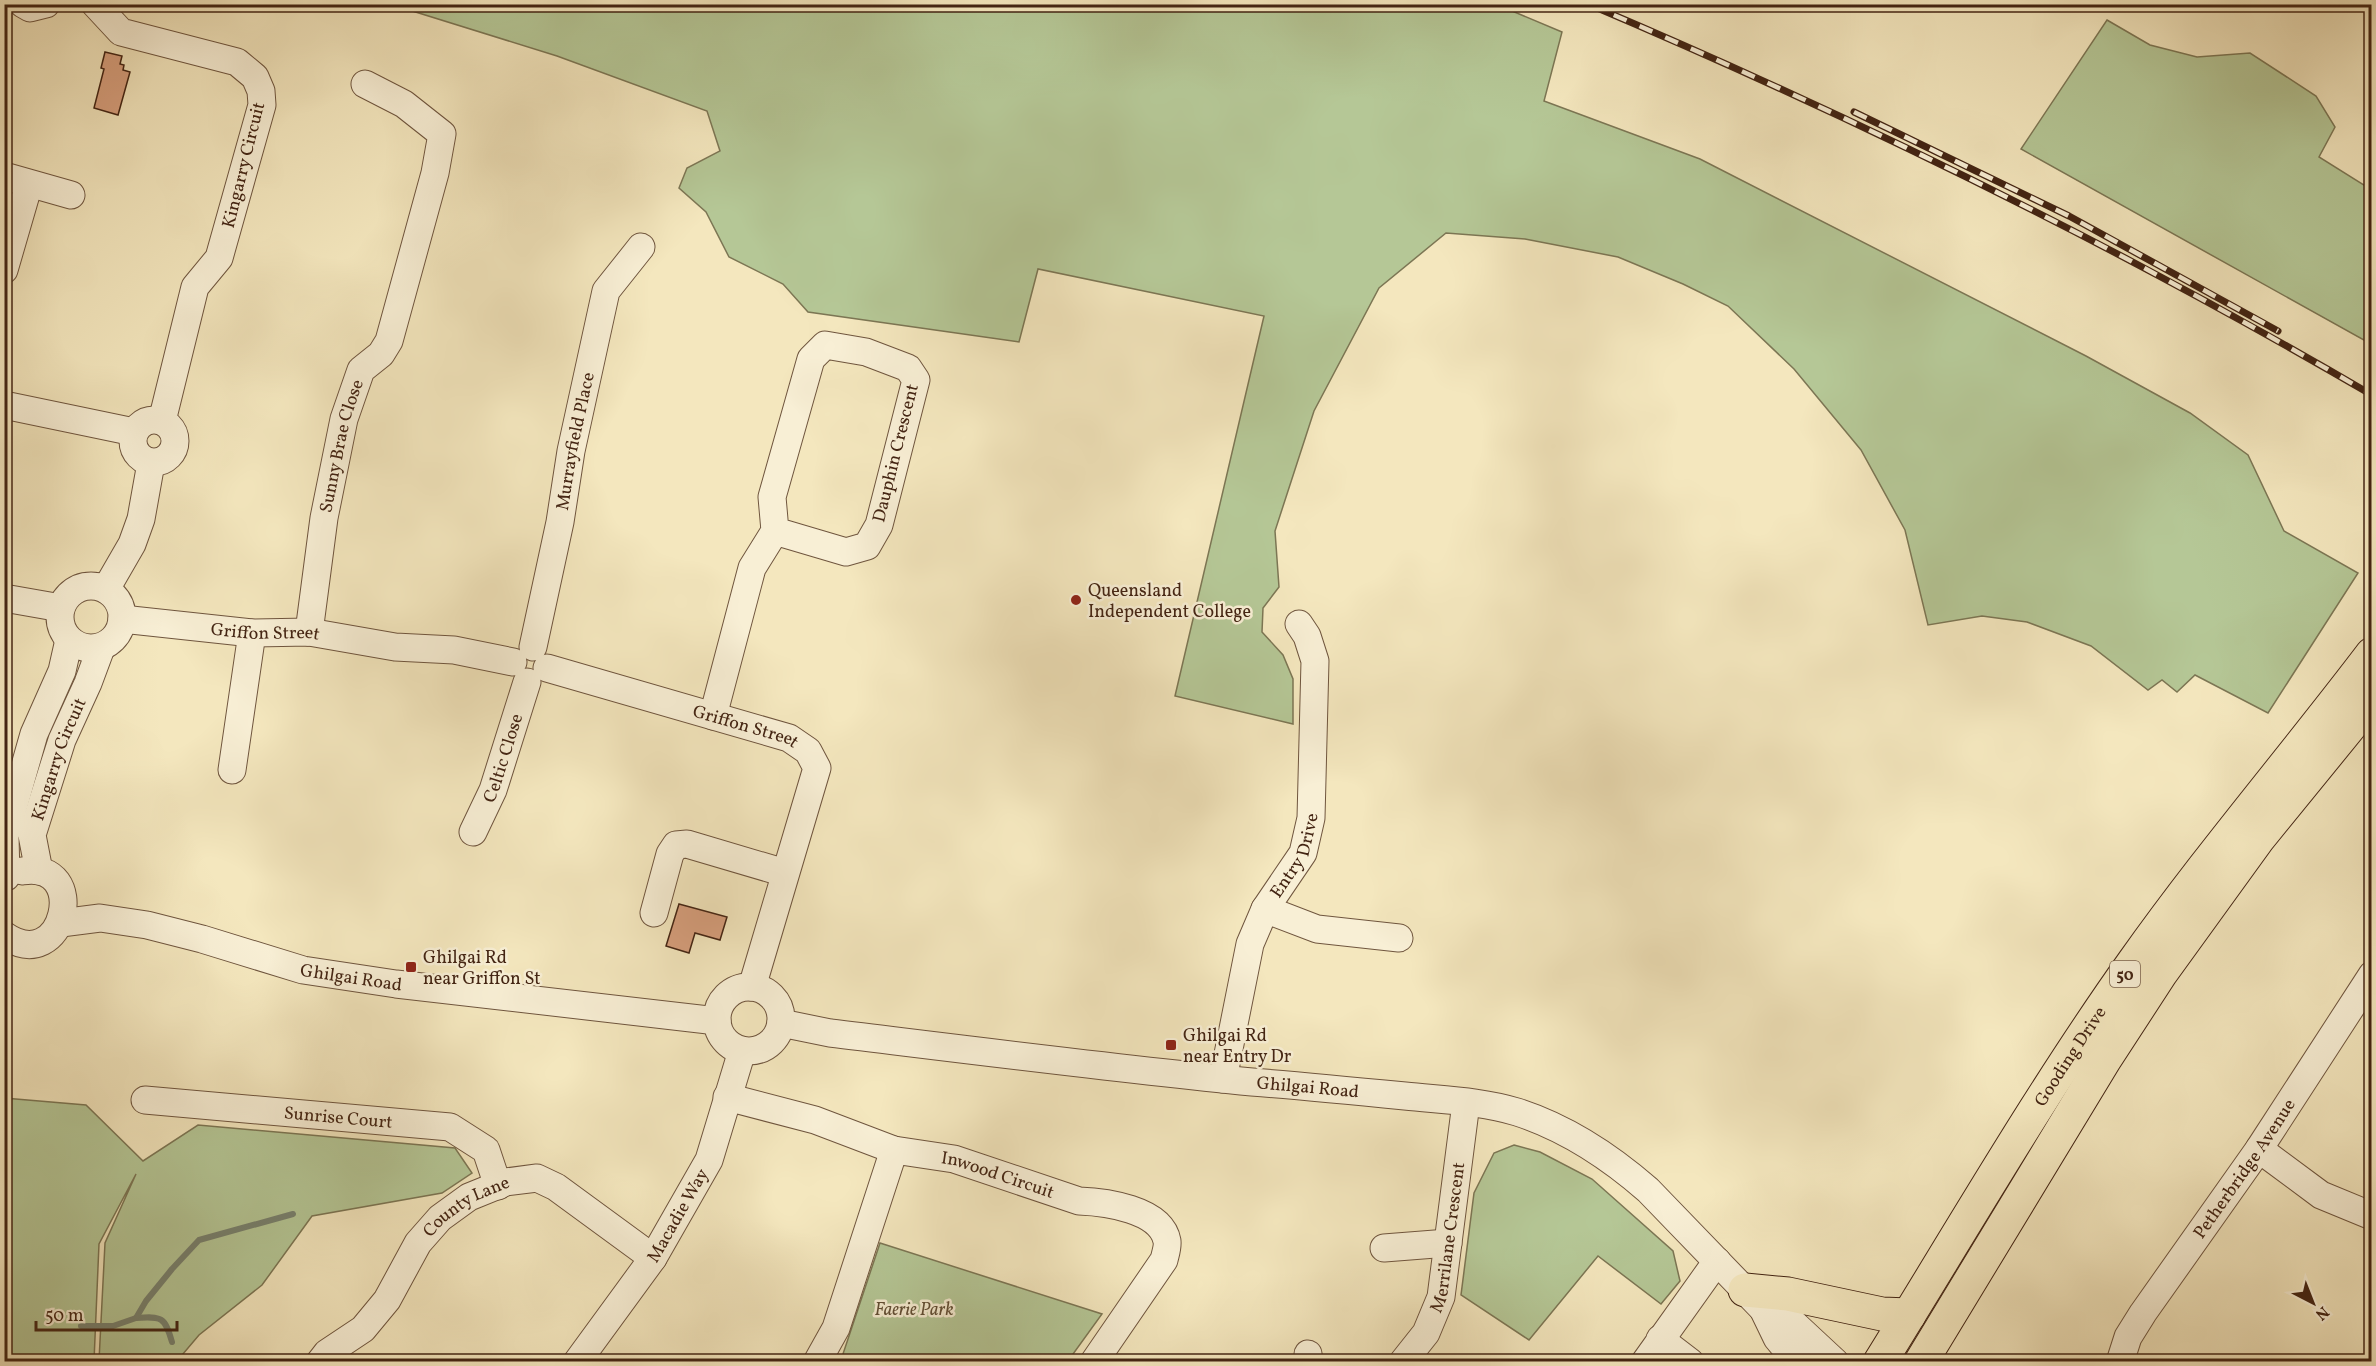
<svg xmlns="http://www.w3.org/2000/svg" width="2376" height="1366" font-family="Vollkorn,serif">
	<rect width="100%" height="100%" fill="#f4e7be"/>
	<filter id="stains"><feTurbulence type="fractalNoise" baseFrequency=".00333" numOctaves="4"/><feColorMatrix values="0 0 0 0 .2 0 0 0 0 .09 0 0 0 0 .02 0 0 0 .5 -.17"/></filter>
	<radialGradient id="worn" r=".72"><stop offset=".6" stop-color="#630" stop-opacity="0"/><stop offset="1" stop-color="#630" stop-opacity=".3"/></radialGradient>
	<g fill="#b5c796" stroke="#7c7654" stroke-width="1.5">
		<polygon points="393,5 1498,5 1562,32 1544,101 1700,159 2086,356 2190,413 2248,455 2284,531 2358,573 2268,713 2195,675 2177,692 2162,680 2148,690 2091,646 2027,622 1982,616 1928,625 1905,530 1861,450 1794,369 1728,306 1683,284 1618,257 1525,239 1446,233 1379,288 1314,411 1275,531 1279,587 1263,608 1262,632 1283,655 1293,679 1293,724 1175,696 1264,316 1038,269 1019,342 808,312 783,284 729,257 706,212 679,188 687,168 720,151 707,111 557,56"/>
		<polygon points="2107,20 2150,45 2197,57 2250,53 2316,96 2335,127 2319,157 2364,185 2371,192 2371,344 2021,149"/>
		<polygon points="4,1098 86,1105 143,1161 198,1125 455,1148 472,1173 442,1193 312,1216 262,1285 199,1335 177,1361 99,1361 105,1243 136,1174 99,1244 94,1361 5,1361"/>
		<polygon points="1514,1145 1540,1152 1592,1179 1673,1251 1680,1281 1661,1304 1598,1256 1529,1340 1461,1295 1474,1193 1494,1153"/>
		<polygon points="880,1243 1102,1314 1068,1361 839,1361 842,1357"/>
	</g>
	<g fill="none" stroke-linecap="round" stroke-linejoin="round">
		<g stroke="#788270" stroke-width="6">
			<path d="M136,1318C162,1316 165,1317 172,1342"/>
			<polyline points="81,1326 113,1326 136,1318 146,1301 172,1269 199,1240 293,1214"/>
		</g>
	</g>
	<g fill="#d79f7d" stroke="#432413" stroke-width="1.5">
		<polygon points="105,52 122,56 120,64 124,65 123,70 130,72 118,115 94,108 104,69 101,68"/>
		<polygon points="679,904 727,917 720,940 695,933 689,953 666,946"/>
	</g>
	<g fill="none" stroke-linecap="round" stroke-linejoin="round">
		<g stroke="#6f553e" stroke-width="29">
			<g id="minor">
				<polyline points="23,4 30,8 46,4"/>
				<polyline points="95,4 121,32 237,62 255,77 261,91 262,105 219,258 195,287 162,421"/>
				<polyline points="4,176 71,195"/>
				<polyline points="4,270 29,184"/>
				<polyline points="4,405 134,432"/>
				<circle cx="154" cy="441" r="21"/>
				<circle cx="91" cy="617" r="31"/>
				<polyline points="106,589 132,544 141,519 151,463"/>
				<polyline points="4,598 61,608"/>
				<path id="s1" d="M122,619L252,633L309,632L395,647L454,650L513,662"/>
				<path id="s2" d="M309,632L324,518L344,419L361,370L381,354L389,341L435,173L442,134L404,104L365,84"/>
				<path id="s3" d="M533,647L560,522L571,451L606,291L641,247"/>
				<path id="s4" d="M547,668L789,738L808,751L817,768L752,987"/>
				<polyline points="713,716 752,568 775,531 772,497 811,359 825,345 866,352 908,368 916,380 879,525 867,546 846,552 775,531"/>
				<polyline points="232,770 252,633"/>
				<path id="s5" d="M473,832L493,790L527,682"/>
				<path id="s6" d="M39,871L32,835L62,740L88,683L101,648"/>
				<polyline points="6,877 5,836 34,734 62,671 69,640"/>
				<polyline points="1265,909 1317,929 1399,938"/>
				<polyline points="654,913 670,854 676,845 687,844 785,873"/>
				<path id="s7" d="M61,923L100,918L147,925L202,939L303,970L396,984L717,1021"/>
				<path d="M4,935C65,978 91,859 22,871"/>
				<circle cx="749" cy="1019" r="32"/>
				<path id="s8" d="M781,1023L830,1033C970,1050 1111,1068 1252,1082C1303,1086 1354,1091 1405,1096C1442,1100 1482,1101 1517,1112C1567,1128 1609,1156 1648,1190L1763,1309L1777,1338L1797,1362"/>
				<path id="s9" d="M1223,1079L1250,944L1265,909L1303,853L1311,818L1315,661L1307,636L1299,624"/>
				<polyline points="727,1097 815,1120 894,1150"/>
				<path id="s10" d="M145,1100L450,1127L486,1150L498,1186"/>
				<polyline points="2259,1149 2321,1195 2372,1216"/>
				<polyline points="1384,1248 1448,1243"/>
				<polyline points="1763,1309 1792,1322 1835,1362"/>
				<polyline points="1660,1339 1690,1362"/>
				<polyline points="1308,1354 1309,1362"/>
				<path id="s11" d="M320,1362L327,1353L363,1329L387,1300L418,1243L440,1218L469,1197L506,1182L537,1178L556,1187L653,1258"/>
				<path id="s12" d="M577,1362L653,1258L709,1160L742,1051"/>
				<path id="s13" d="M817,1362L836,1328L894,1150L954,1159L1079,1201C1105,1202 1161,1209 1167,1241C1168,1247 1165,1255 1164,1260L1094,1362"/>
				<path id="s14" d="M1403,1362L1426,1333L1441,1297L1466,1103"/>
				<polyline points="1645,1362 1717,1261"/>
				<path id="s15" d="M2120,1362L2128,1337L2143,1313L2259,1149L2372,975"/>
			</g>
		</g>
		<g stroke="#432413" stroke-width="35">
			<g id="major">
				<polyline points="1745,1290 1788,1294 1882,1314 1909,1315"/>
				<path id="s16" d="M1880,1362C1963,1228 2042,1091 2133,963C2208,857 2293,758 2372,654"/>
				<polyline points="1921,1362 2105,1059 2161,973 2258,839 2372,699"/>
			</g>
		</g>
		<use href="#minor" stroke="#f8efd5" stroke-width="27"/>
		<use href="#major" stroke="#f4e7be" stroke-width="33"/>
		<g stroke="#432413" stroke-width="7">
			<g id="rail">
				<path d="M1588,4C1857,118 2119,247 2372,395"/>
				<polyline points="1854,112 2069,216 2278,331"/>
			</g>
		</g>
		<use href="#rail" stroke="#f8efd5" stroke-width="4.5" stroke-dasharray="14" stroke-linecap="butt"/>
	</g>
	<g fill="#8f2418" stroke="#f8efd5" stroke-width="2">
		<circle cx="1076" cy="600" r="6"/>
		<rect x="405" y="961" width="12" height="12" rx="3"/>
		<rect x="1165" y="1039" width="12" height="12" rx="3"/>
	</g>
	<g text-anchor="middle" stroke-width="5" stroke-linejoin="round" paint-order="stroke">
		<rect fill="#f8efd5" stroke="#79614d" stroke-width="1.5" x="2110" y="961" width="30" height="26" rx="4.5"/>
		<g font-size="16" font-weight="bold" fill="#432413">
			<text x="2125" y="980">50</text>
		</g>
		<g font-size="18" fill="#432413" stroke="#f8efd5">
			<text transform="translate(243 165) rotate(-76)" y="6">Kingarry Circuit</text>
			<text dy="6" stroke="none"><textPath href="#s3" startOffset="210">Murrayfield Place</textPath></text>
			<text dy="6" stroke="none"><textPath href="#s2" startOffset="189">Sunny Brae Close</textPath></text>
			<text transform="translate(895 453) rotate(-76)" y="6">Dauphin Crescent</text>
			<text dy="6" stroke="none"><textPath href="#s1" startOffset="144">Griffon Street</textPath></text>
			<text dy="6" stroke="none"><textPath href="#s4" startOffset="207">Griffon Street</textPath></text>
			<text dy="6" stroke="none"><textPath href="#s5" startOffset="80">Celtic Close</textPath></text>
			<text dy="6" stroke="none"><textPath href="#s6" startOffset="117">Kingarry Circuit</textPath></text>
			<text dy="6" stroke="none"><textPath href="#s9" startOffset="238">Entry Drive</textPath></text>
			<text dy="6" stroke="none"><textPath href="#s7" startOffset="298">Ghilgai Road</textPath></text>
			<text dy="6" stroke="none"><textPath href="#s16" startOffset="360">Gooding Drive</textPath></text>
			<text dy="6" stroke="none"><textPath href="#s8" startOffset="531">Ghilgai Road</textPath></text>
			<text dy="6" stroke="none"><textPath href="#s10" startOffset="194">Sunrise Court</textPath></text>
			<text dy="6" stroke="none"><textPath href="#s15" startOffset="231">Petherbridge Avenue</textPath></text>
			<text dy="6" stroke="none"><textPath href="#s13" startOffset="333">Inwood Circuit</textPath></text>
			<text dy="6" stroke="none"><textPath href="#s11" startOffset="219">County Lane</textPath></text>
			<text dy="6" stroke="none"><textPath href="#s12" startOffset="178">Macadie Way</textPath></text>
			<text dy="6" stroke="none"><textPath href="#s14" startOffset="136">Merrilane Crescent</textPath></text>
		</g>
		<g font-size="18" fill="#432413" stroke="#f8efd5" text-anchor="start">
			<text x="1088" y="596">Queensland<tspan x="1088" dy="21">Independent College</tspan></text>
			<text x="423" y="963">Ghilgai Rd<tspan x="423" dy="21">near Griffon St</tspan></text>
			<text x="1183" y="1041">Ghilgai Rd<tspan x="1183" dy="21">near Entry Dr</tspan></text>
		</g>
		<g font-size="18" font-style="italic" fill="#604d34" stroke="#f8efd5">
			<text x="914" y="1315">Faerie Park</text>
		</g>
	</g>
	<rect width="2376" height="1366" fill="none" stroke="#f4e7be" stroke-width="24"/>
	<rect x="6" y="6" width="2364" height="1354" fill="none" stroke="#432413" stroke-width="3"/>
	<rect x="12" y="12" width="2352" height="1342" fill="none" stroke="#432413" stroke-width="1.5"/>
	<g transform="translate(2313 1303) rotate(138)" stroke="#f8efd5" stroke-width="4.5" paint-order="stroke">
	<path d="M0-4.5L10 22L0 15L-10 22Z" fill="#432413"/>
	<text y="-9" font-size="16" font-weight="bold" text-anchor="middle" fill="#432413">N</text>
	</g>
	<path d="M36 1321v9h141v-9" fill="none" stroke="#432413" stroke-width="3"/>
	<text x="45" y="1321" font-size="18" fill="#432413" stroke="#f8efd5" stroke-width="4.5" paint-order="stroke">50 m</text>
	<rect width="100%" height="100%" filter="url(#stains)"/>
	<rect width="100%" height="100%" fill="url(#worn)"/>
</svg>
